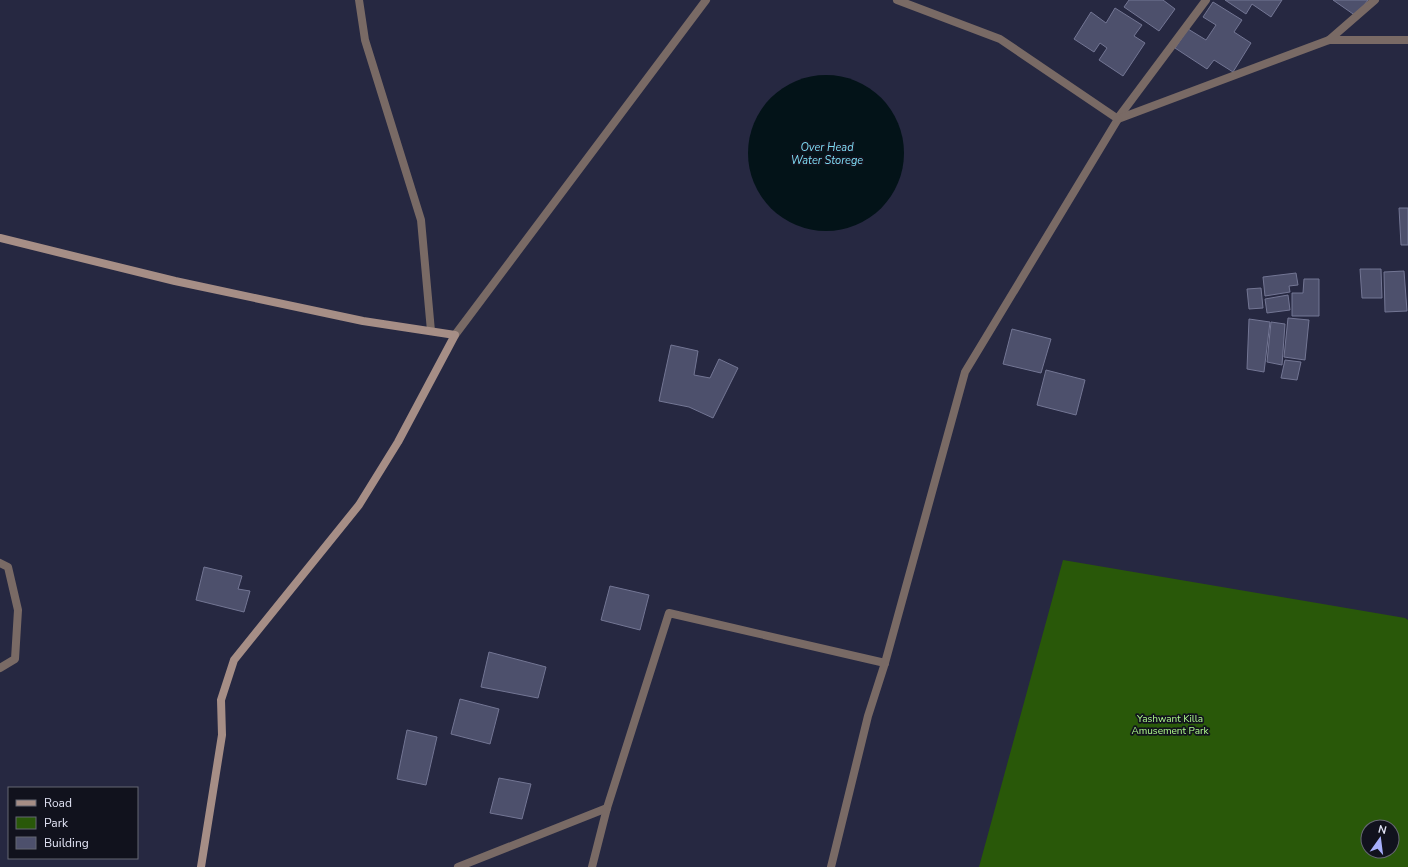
<svg xmlns="http://www.w3.org/2000/svg" width="1408" height="867" font-family="'Nunito Sans',sans-serif">
	<rect width="100%" height="100%" fill="#262841"/>
	<path fill="#295809" fill-rule="evenodd" d="M1063,560L1405,618L1408,620V867H979ZM1368,827H1392V851H1368Z"/>
	<circle fill="#031318" cx="826" cy="153" r="78"/>
	<g fill="#4d506c" stroke="#737694">
		<polygon points="1129,0 1163,0 1175,9 1159,31 1124,7"/>
		<polygon points="1225,0 1282,0 1271,17 1252,4 1246,14"/>
		<polygon points="1333,0 1368,0 1356,16"/>
		<polygon points="1213,2 1242,20 1234,32 1251,43 1233,72 1214,60 1207,69 1175,48 1188,29 1206,40 1216,25 1203,17"/>
		<polygon points="1115,8 1142,25 1134,36 1145,43 1123,76 1099,60 1107,48 1100,43 1094,52 1074,39 1091,12 1106,23"/>
		<polygon points="1399,208 1408,208 1408,245 1401,245"/>
		<polygon points="1360,269 1381,269 1382,298 1362,298"/>
		<polygon points="1404,271 1407,311 1385,312 1384,272"/>
		<polygon points="1296,273 1298,285 1289,286 1290,292 1265,296 1263,277"/>
		<polygon points="1304,279 1319,279 1319,316 1292,316 1292,293 1303,293"/>
		<polygon points="1261,288 1263,308 1249,309 1247,289"/>
		<polygon points="1288,295 1290,310 1267,313 1265,299"/>
		<polygon points="1288,318 1309,320 1305,360 1284,357"/>
		<polygon points="1249,319 1270,322 1264,372 1247,369"/>
		<polygon points="1271,322 1285,324 1282,365 1267,362"/>
		<polygon points="1012,329 1051,339 1041,373 1003,364"/>
		<polygon points="671,345 698,351 694,375 710,378 719,359 738,368 713,418 689,407 659,401"/>
		<polygon points="1285,360 1301,362 1297,380 1281,378"/>
		<polygon points="1046,370 1085,380 1076,415 1037,405"/>
		<polygon points="204,567 242,576 238,589 250,591 244,612 196,600"/>
		<polygon points="610,586 649,595 640,630 601,620"/>
		<polygon points="489,652 546,667 538,698 481,687"/>
		<polygon points="460,699 499,709 490,744 451,734"/>
		<polygon points="407,730 437,737 426,785 397,779"/>
		<polygon points="499,778 531,784 522,819 490,813"/>
	</g>
	<g fill="none" stroke-linecap="round" stroke-linejoin="round">
		<g stroke="#796a65" stroke-width="8">
			<polyline points="359,0 365,40 421,220 431,331"/>
			<polyline points="1329,40 1375,0"/>
			<polyline points="1118,118 1206,0"/>
			<polyline points="1118,119 1329,40 1408,40"/>
			<polyline points="455,335 706,0"/>
			<polyline points="0,563 8,567 18,610 15,659 0,668"/>
			<polyline points="458,867 607,808"/>
			<polyline points="592,867 607,808 669,613 885,663"/>
			<polyline points="831,867 868,716 885,663 965,372 1118,119 1000,39 897,0"/>
		</g>
		<polyline stroke="#a68e86" stroke-width="8" points="0,238 175,281 363,321 455,335 398,442 359,505 234,660 221,700 222,735 201,867"/>
	</g>
	<g text-anchor="middle" stroke-width="3.5" stroke-linejoin="round" paint-order="stroke">
		<g font-size="10" fill="#b0fa8d" stroke="#11121d">
			<text x="1170" y="722">Yashwant Killa<tspan x="1170" dy="12">Amusement Park</tspan></text>
		</g>
		<g font-size="11" font-style="italic" fill="#7fddf5" stroke="#11121d">
			<text x="827" y="151">Over Head<tspan x="827" dy="13">Water Storege</tspan></text>
		</g>
	</g>
	<rect x="8" y="787" width="130" height="72" fill="#11121d" stroke="#656673"/>
	<rect x="16" y="800" width="20" height="6" fill="#a68e86" stroke="#656673"/>
	<text x="44" y="807" font-size="12" fill="#e2e4f5">Road</text>
	<rect x="16" y="817" width="20" height="12" fill="#295809" stroke="#656673"/>
	<text x="44" y="827" font-size="12" fill="#e2e4f5">Park</text>
	<rect x="16" y="837" width="20" height="12" fill="#4d506c" stroke="#656673"/>
	<text x="44" y="847" font-size="12" fill="#e2e4f5">Building</text>
	<g transform="translate(1380 839) rotate(14)"><circle r="19" fill="#11121d" stroke="#656673"/>
	<path d="M0-3L7 15L0 10L-7 15Z" fill="#a8b0fc"/>
	<text y="-6" font-size="11" font-weight="bold" text-anchor="middle" fill="#e2e4f5">N</text>
	</g>
</svg>
